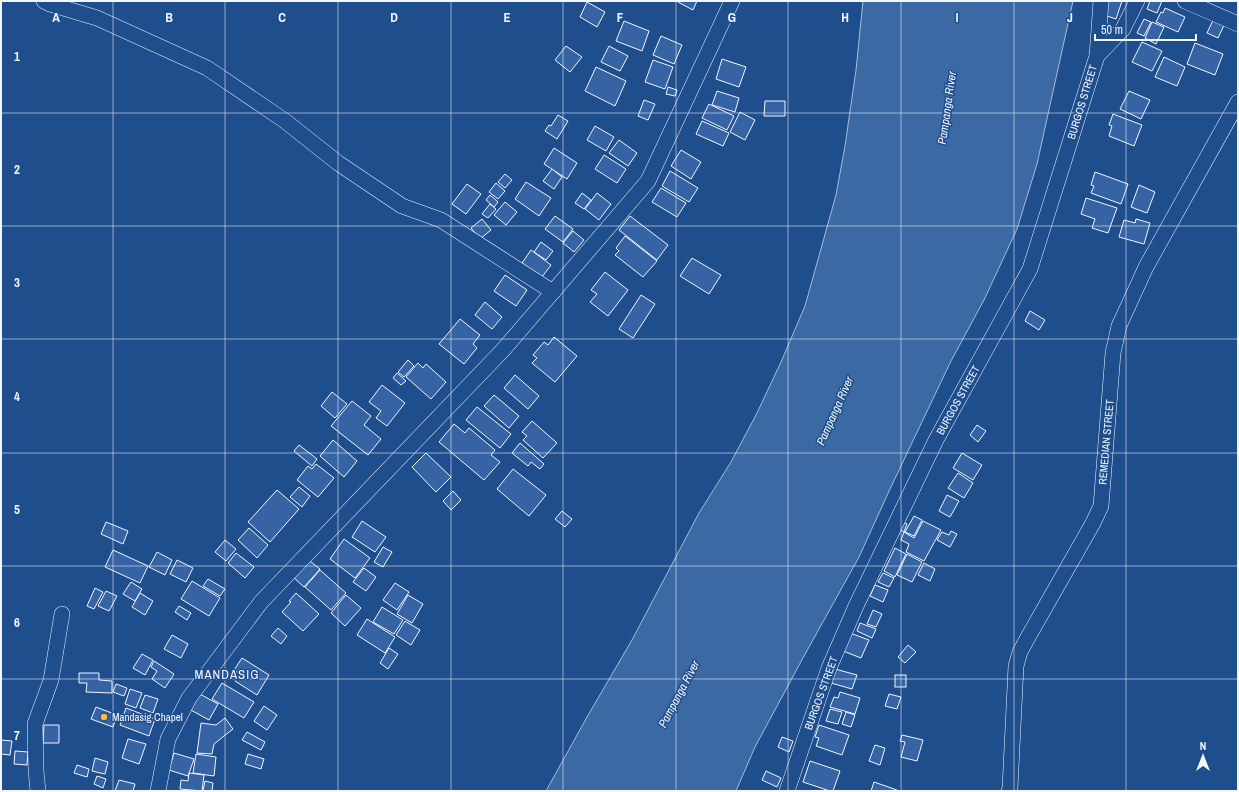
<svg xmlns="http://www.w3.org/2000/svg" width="1239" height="792" font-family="'Archivo Narrow',sans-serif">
	<rect width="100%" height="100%" fill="#1f4e8c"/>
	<polygon fill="#3b69a3" stroke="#a8bbd7" points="863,1 1073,1 1037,164 1017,229 984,300 951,361 890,489 859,557 804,656 755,747 736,791 546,791 587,717 632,640 699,513 731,462 757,413 781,362 805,306 836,195 845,146 856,70"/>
	<g fill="#3563a3" stroke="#f2f6ff">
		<polygon points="678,1 697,1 693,10 678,2"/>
		<polygon points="1106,1 1122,1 1116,19 1104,15"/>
		<polygon points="1150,1 1162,1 1157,13 1147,9"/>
		<polygon points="587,2 605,12 597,27 580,17"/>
		<polygon points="1165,8 1185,17 1178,32 1156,22 1161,12 1163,13"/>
		<polygon points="1215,16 1226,21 1218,38 1207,33"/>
		<polygon points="1144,19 1151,22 1144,36 1137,33"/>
		<polygon points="624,21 649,31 642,51 616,41"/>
		<polygon points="1152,22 1164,27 1156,44 1145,38"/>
		<polygon points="661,36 682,45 674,64 653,55"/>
		<polygon points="1142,42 1162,51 1152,71 1132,62"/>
		<polygon points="1195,43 1223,54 1215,75 1187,64"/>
		<polygon points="566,46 582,57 570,72 555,60"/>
		<polygon points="609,46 628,56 620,71 601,62"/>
		<polygon points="1164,57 1185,67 1177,86 1155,77"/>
		<polygon points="722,59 746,67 739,87 716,79"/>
		<polygon points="653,60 673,67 665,89 645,82"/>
		<polygon points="596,67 626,81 615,106 585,91"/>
		<polygon points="668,87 677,90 675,96 666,94"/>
		<polygon points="717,91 739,98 735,112 712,105"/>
		<polygon points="1129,91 1150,100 1141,119 1120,109"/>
		<polygon points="644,100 655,104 648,120 638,116"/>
		<polygon points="765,101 785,101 785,116 764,116"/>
		<polygon points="709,104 734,116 727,130 702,118"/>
		<polygon points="740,112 755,120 745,140 730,132"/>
		<polygon points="1113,114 1142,125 1134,146 1109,136 1112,126 1109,125"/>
		<polygon points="558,115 568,121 557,139 545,131 549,125 551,126"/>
		<polygon points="702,121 729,133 723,146 696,134"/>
		<polygon points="595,126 614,137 606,151 587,140"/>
		<polygon points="619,140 637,153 628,166 609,153"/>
		<polygon points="554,148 577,163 567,179 544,164"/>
		<polygon points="681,150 701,162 691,179 671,166"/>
		<polygon points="604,155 626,169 617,183 595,169"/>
		<polygon points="552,169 562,177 554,189 543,181"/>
		<polygon points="670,171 698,188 689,202 662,186"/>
		<polygon points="1095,172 1128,184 1121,204 1091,193 1094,186 1091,185"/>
		<polygon points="505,174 512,180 505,188 498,182"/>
		<polygon points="526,182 551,198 539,216 515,199"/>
		<polygon points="496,183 505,191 498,199 489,192"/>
		<polygon points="467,184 481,194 466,214 452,204"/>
		<polygon points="1139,185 1155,192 1147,213 1131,207"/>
		<polygon points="661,188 686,203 677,217 652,202"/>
		<polygon points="582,193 591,200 584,209 575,203"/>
		<polygon points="597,193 611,204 599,220 585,209"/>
		<polygon points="490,195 498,202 494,207 486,200"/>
		<polygon points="1086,198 1117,208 1108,233 1092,228 1095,219 1081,214"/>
		<polygon points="505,202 517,212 506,225 494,215"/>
		<polygon points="490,204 496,209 488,218 482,214"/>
		<polygon points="555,216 573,229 563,242 545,229"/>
		<polygon points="630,216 668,245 657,260 619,230"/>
		<polygon points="482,219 491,230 480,239 471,228"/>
		<polygon points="1136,219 1150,223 1144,244 1119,237 1124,220 1135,223"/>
		<polygon points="573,231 584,240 574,252 563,243"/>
		<polygon points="625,236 657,261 643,277 615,255 619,251 616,248"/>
		<polygon points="541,242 553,251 546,260 534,252"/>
		<polygon points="531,250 551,265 542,277 522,263"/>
		<polygon points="692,258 721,275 709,294 680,276"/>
		<polygon points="605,272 628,290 608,316 590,302 597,294 591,290"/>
		<polygon points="505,275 527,290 516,306 494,291"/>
		<polygon points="641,295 655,304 633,338 619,329"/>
		<polygon points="485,302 502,317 492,329 475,315"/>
		<polygon points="1030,311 1045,320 1039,330 1025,321"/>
		<polygon points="460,319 480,335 473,344 477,348 464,364 439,344"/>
		<polygon points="554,337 577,356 555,382 532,363 537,358 533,355 544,342 548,345"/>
		<polygon points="408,360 414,366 404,377 398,372"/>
		<polygon points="418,363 423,368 426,364 446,382 431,399 406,377"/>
		<polygon points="397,373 406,381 401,385 393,378"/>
		<polygon points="515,375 539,396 528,409 504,388"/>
		<polygon points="382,385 405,403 387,426 376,418 381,411 369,402"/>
		<polygon points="332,392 347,404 335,418 321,406"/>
		<polygon points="494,395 519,416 509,428 484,406"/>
		<polygon points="352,401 371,416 364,425 381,439 368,455 331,426"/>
		<polygon points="477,407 511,434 500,448 466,420"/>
		<polygon points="532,421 557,443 543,458 523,440 527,436 522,432"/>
		<polygon points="454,424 465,433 469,428 495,450 491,455 500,462 484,480 439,442"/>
		<polygon points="977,425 986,431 978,442 970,435"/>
		<polygon points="333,440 357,461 344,477 320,456"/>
		<polygon points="520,443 544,464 540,469 531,462 528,466 512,453"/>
		<polygon points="299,445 317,459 312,466 294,451"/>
		<polygon points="426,453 451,477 436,492 412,467"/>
		<polygon points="962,453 982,465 973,480 953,468"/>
		<polygon points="316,464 334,478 318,497 297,480 308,466 312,469"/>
		<polygon points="513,469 546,495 529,516 497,489"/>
		<polygon points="958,473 973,483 964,498 948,488"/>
		<polygon points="299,487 310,496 302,507 290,497"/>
		<polygon points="277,490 299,509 270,542 248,522"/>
		<polygon points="453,491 461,500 451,510 443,501"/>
		<polygon points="947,495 959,501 950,517 939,511"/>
		<polygon points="562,511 572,519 565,527 555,519"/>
		<polygon points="914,516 922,520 914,536 905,532"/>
		<polygon points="362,521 386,537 375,552 352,537"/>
		<polygon points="901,521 907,524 904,532 897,528"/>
		<polygon points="923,521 941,530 924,561 906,552 909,544 901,540 904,532 914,538"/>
		<polygon points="106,522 128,531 123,544 101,534"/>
		<polygon points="249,528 268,545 257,558 238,540"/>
		<polygon points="951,531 957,534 950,547 937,540 942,532 949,535"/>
		<polygon points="344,539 370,558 355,578 330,559"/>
		<polygon points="225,540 236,549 226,561 215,552"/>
		<polygon points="383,547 392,552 383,567 374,562"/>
		<polygon points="895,548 906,554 895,577 884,571"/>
		<polygon points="113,550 148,566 140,583 105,567"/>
		<polygon points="157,552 172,560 165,575 149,567"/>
		<polygon points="236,553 254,567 245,578 228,563"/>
		<polygon points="907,554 922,562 912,582 897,575"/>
		<polygon points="306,558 320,569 304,587 291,575"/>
		<polygon points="177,560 193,568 186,582 170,574"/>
		<polygon points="924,563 935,569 930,581 918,575"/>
		<polygon points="364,568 376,577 366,591 353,582"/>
		<polygon points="320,570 346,593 331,610 305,587"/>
		<polygon points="883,573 894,578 889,587 878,582"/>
		<polygon points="208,579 225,589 220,596 203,586"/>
		<polygon points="192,581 220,598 209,616 181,599"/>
		<polygon points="131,582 142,589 135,601 123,594"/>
		<polygon points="395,583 409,592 397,610 383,600"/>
		<polygon points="875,585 888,590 883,602 870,596"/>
		<polygon points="95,588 103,592 94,609 87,606"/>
		<polygon points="106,591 117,596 109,611 98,606"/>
		<polygon points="140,593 153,601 145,615 132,607"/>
		<polygon points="296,593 319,614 303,631 282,612 291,602 289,601"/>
		<polygon points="346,595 361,608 345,626 331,613"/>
		<polygon points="408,595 423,604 412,623 397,614"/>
		<polygon points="179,606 191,613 187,620 175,612"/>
		<polygon points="382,607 403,620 394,634 373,622"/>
		<polygon points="873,610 882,614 876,627 867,624"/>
		<polygon points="367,619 395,637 385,653 357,635"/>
		<polygon points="405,621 420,630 411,645 396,635"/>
		<polygon points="860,623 876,629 872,638 857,631"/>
		<polygon points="278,628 287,636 281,644 271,636"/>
		<polygon points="850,633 869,640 861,658 843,651"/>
		<polygon points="172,635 188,644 181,658 164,649"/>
		<polygon points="908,645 916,652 905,663 898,657"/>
		<polygon points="389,648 398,654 388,669 380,663"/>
		<polygon points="142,654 153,660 145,675 133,668"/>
		<polygon points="242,658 269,675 257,695 235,681 240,674 234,670"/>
		<polygon points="154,661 174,674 165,688 152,679 157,671 151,667"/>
		<polygon points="835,669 857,675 852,689 831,683"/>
		<polygon points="79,673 99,673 99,680 112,681 112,693 86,692 87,683 79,683"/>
		<rect x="895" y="675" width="11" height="12"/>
		<polygon points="222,683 254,702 244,718 212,699"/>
		<polygon points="116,684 127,688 124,696 113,692"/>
		<polygon points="130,689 142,693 136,708 125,704"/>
		<polygon points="840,692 860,698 855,714 830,707 834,697 838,698"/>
		<polygon points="198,693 218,704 209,720 189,709"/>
		<polygon points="889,694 901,697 897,709 885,706"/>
		<polygon points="145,695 158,699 153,713 140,708"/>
		<polygon points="264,706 277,715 267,730 254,721"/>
		<polygon points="96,707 117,715 113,727 91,719"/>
		<polygon points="126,708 155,719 149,736 120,725"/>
		<polygon points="830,709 842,712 838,724 826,721"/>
		<polygon points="846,712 855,715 851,727 842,724"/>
		<polygon points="225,718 233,729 214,744 212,754 197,753 201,723 216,725"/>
		<polygon points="44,725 59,725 59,743 43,743"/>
		<polygon points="819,725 849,735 842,755 816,746 819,738 815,737"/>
		<polygon points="247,732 265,742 261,750 242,740"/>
		<polygon points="902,735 923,740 917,761 901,757 905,742 900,741"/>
		<polygon points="782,737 793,741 789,752 778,747"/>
		<polygon points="128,739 146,744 139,764 122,758"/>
		<polygon points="1,740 12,741 10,755 1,754"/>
		<polygon points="875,745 885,748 880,765 869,761"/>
		<polygon points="15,751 28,752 27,765 14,764"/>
		<polygon points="174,753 194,759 188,776 169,770"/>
		<polygon points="196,754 216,757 214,776 193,773"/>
		<polygon points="248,754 264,759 261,769 245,764"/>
		<polygon points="95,758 108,762 105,774 92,771"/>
		<polygon points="810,761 840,771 833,791 830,791 803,782"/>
		<polygon points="77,765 89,769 87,777 74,773"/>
		<polygon points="766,771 781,778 777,787 762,780"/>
		<polygon points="189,773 204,775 202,791 180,789 181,780 188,781"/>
		<polygon points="97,776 106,779 103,788 94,784"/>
		<polygon points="119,780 135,784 133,791 115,791"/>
		<polygon points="205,781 213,783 212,791 203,791"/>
		<polygon points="874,782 897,790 896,791 871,791"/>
	</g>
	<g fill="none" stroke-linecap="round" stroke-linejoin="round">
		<g stroke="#f2f6ff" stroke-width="16">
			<g id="minor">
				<polyline points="44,1 50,4 97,18 207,68 285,121 338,163 402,206 441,220 553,292"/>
				<polyline points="1185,1 1238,24"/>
				<polyline points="1097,56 1123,29 1137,1"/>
				<polyline points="38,791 36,771 35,724 51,680 62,614"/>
				<polyline points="158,791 168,739 189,698 261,602 503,350 648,181 732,1"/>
				<polyline points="787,791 829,668 856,606 936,440 1030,269 1097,56 1101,1"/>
				<polyline points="1009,791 1010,788 1016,666 1020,652 1027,639 1093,523 1101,506 1113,353 1119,326 1146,267 1238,102"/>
			</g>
		</g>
		<use href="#minor" stroke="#1f4e8c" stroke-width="15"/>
	</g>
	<path fill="none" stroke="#f2f6ff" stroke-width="1" stroke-opacity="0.55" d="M113,1V791M225,1V791M338,1V791M451,1V791M563,1V791M676,1V791M788,1V791M901,1V791M1014,1V791M1126,1V791M1,113H1238M1,226H1238M1,339H1238M1,453H1238M1,566H1238M1,679H1238"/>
	<circle fill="#ffb74d" stroke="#1f4e8c" stroke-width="1.5" cx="104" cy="717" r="4"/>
	<g text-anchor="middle" stroke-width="3" stroke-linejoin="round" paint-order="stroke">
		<g font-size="11" fill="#f2f6ff" stroke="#1f4e8c">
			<text transform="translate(1082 102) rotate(-73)" y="4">BURGOS STREET</text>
			<text transform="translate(958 400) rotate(-61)" y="4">BURGOS STREET</text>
			<text transform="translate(1106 442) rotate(-85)" y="4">REMEDIAN STREET</text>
			<text transform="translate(821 693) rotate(-70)" y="4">BURGOS STREET</text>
		</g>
		<g font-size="11" fill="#f2f6ff" stroke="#1f4e8c" text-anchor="start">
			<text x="112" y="721">Mandasig Chapel</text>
		</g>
		<g font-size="12" font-style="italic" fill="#f2f6ff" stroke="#1f4e8c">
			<text transform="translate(947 108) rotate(-82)" y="4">Pampanga River</text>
			<text transform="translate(835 411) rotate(-66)" y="4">Pampanga River</text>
			<text transform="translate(679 694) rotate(-62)" y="4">Pampanga River</text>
		</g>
		<g font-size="13" letter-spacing="1" fill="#f2f6ff" stroke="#1f4e8c">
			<text x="227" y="679">MANDASIG</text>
		</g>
	</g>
	<g font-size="13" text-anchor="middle" font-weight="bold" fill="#f2f6ff" stroke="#1f4e8c" stroke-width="3" stroke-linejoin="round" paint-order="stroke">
		<text x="56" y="22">A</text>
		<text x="169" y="22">B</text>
		<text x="282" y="22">C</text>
		<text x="394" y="22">D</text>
		<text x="507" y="22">E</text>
		<text x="620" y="22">F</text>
		<text x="732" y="22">G</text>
		<text x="845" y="22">H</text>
		<text x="957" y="22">I</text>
		<text x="1070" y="22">J</text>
		<text x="17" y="61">1</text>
		<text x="17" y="174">2</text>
		<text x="17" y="287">3</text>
		<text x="17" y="401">4</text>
		<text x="17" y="514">5</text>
		<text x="17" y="627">6</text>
		<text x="17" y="740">7</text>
	</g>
	<rect width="1239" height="792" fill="none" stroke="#f2f6ff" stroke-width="4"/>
	<g transform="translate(1203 756)" stroke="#1f4e8c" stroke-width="3" paint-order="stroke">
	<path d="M0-3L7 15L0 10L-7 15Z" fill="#f2f6ff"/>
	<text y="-6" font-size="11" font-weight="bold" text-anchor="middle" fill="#f2f6ff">N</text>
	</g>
	<path d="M1095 34v6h101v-6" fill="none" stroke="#f2f6ff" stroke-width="2"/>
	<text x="1101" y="34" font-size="12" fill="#f2f6ff" stroke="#1f4e8c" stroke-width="3" paint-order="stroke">50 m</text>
</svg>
